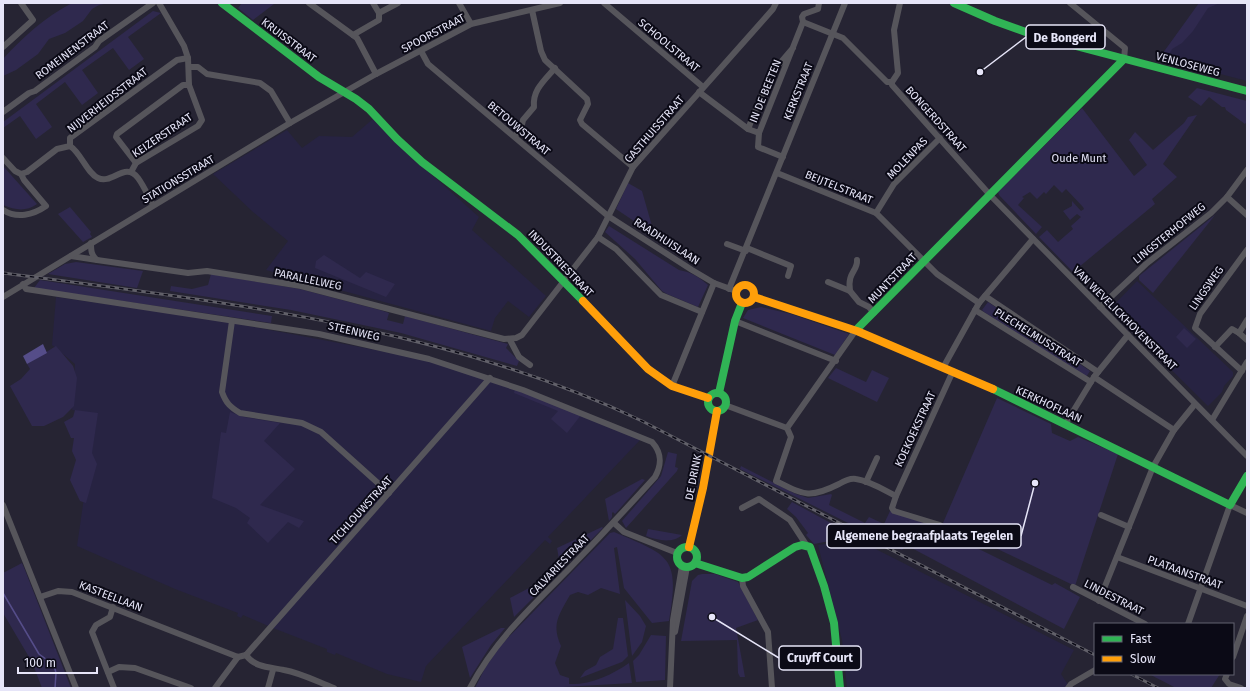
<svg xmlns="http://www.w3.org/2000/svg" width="1250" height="691" font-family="'Fira Sans',sans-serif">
	<rect width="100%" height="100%" fill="#262433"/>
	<g fill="#272342">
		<polygon points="1200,3 1247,3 1247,81 1159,58"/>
		<polygon points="374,118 394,141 479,217 472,230 546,296 529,317 508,301 495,318 491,331 266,270 288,241 253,212 213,174 287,130 302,148 319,136 352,137"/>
		<polygon points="1137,281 1233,372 1233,376 1224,386 1222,392 1208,406 1110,309"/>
		<polygon points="56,297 206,318 445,363 641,439 548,537 552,541 550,544 545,540 426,666 421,682 387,674 336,653 335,655 327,652 327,649 273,628 243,615 241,618 237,616 238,613 175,589 77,546 96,414 72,410 75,364 52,345"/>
		<polygon points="858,540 1074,650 1061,674 1070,688 847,688 842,640 818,545"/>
	</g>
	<g fill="#2f294e">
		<path d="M72,3H109L99,5L92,9L83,21L65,33L49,39L38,54L16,70L3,76V59C24,36 44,18 72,3Z"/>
		<polygon points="242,3 273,3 274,4 253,20 238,8"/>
		<polygon points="1199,3 1220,3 1208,8 1193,31 1182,43 1172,49 1165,62 1158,60"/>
		<polygon points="153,11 161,13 128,37 144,59 129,70 113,48 82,70 98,93 82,105 65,82 36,104 52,127 36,139 20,116 3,128 3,122"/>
		<polygon points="1197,88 1247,101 1247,121 1245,124 1226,110 1225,107 1222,107 1209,97 1201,106 1188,97"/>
		<polygon points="1082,108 1134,176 1147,165 1129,140 1135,132 1153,150 1184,123 1188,117 1197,115 1163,164 1177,177 1152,199 1155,204 1073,272 1039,237 1047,230 1058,242 1073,229 1071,226 1081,217 1077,214 1070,220 1063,211 1072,206 1072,201 1081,211 1084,209 1083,207 1066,189 1062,193 1054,185 1046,194 1044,192 1037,199 1030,192 1022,197 1024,198 1018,205 1042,227 1036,234 999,195 998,192"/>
		<path d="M3,166L37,204C26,212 15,210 3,205Z"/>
		<polygon points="628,183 642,191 652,226 682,250 691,254 689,258 616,209"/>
		<polygon points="70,207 91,232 90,234 92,237 83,242 58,214"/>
		<polygon points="1215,215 1153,293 1139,280 1139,276"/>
		<path d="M609,226L679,270C691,272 699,277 708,285L698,307L667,294L662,291L635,259L605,232Z"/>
		<polygon points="324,255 360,278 366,272 395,284 386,297 315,268 316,261"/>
		<polygon points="76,262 143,271 137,288 48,274 65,264"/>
		<polygon points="211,274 300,289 380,310 389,313 387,320 403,324 405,316 508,344 506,348 519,361 517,366 401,333 291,310 170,291 171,286 192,289 208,285"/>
		<polygon points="40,280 272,316 271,323 34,288"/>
		<polygon points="988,302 1090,371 1086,377 984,312 982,310"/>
		<polygon points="761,307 791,314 849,334 835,355 743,318 748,310"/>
		<polygon points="1184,328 1196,339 1187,348 1176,337"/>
		<polygon points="56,346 73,366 77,378 74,406 63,417 44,426 32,426 10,386 21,379 30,369 27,364"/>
		<polygon points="836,368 866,382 872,370 889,378 877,402 828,378"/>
		<polygon points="515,389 581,415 567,433 551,419 558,411 514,393"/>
		<polygon points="997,398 1051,424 1052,433 1070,441 1078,437 1118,454 1075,586 943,523"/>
		<polygon points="75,410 98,413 92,453 97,464 86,503 80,501 70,480 76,460 72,451 74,438 71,438 64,422 73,417"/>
		<polygon points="230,412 243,417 280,423 264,441 295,469 260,505 304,521 299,528 288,522 268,543 247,523 250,518 236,508 212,498 221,432 226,433"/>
		<polygon points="668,452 677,454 675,467 678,468 677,471 626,528 622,521 661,476"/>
		<polygon points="741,466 796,494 808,498 831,494 832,495 829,505 865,523 869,517 884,524 890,511 930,525 1052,585 1055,583 1080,597 1064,629 906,545 902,550 740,469"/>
		<polygon points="642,479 645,480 615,514 613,512 612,513 612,517 609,521 605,499"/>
		<polygon points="792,502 840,528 835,540 814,544 806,535 808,533 796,517 787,509"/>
		<polygon points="602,527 603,528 561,570 557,548"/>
		<path d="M648,529L682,535C672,544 657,540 646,536Z"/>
		<path d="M614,532C670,556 680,556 669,621L652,623L624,588L617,547L614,548L620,594L601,588L588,595L578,592L570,595C559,615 551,624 561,646L555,663L560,675L569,678V684C590,685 612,675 629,663L632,683L547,688H475L485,668L501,645L610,533Z"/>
		<polygon points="22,563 25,570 71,688 42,688 32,662 3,613 3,573"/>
		<polygon points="702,574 715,574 738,582 758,620 736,628 745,677 740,677 738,673 737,640 681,641 692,581 698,575"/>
		<polygon points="554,577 514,617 510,598 548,578"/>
		<polygon points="625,600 640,616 646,626 642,642 632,656"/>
		<polygon points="618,618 623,618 628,656 622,662 580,678 585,671 596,665 600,657 613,649"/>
		<polygon points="501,628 505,628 491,645 470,678 462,647"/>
		<polygon points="651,635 666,636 665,680 636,682 633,661 639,655"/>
		<polygon points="1149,674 1220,674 1211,688 1176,688"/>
	</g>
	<polygon fill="#554d89" points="43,344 47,353 27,364 23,356"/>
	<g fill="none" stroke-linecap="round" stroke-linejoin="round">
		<polyline stroke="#554d89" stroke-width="1.5" points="3,593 39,654 54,665 56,673 55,688"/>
		<g stroke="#56555b" stroke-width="6">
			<polyline points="309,3 357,38 376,74"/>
			<polyline points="373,3 379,13"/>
			<polyline points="459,3 471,24"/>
			<polyline points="604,3 703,87"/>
			<polyline points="1070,3 1125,48 1124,59"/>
			<polyline points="532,10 541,51 545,60 587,99 588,104 580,120 582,124 633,167"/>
			<polyline points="803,22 843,38 887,82 892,82"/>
			<polyline points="353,35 379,20 379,13 398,3"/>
			<polyline points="3,47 33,20 21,3"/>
			<polyline points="793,48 770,75 748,129 759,133 803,22 802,17 804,14 818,9 819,3"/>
			<polyline points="421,51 428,64 608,216 692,270 714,283 736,291"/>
			<polyline points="190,67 198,67 207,74 260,83 271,91 290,123"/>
			<polyline points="892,82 892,85 990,195 1247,456"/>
			<polyline points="892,82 898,73 894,30 900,3"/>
			<polyline points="699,92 748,129"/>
			<polyline points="3,112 29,93 35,91 95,47 99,41 153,3"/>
			<polyline points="759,133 758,147 783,157"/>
			<path d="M515,136L521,129L523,120L534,107C532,90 545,80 555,68"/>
			<path d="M70,146C81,153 87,173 98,178C112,185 125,161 138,178C144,186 148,196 153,205"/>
			<path d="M3,158L15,171L21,174L24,180L46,206C33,215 17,219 3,210"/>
			<polyline points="136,163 116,137 117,134 183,85 189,85"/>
			<polyline points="131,172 136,163 198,126 202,120 189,85 188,58 184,46 159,3"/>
			<polyline points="777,173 876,213 937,274 979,303"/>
			<polyline points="21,174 27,172 57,149 70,146 70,138 177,60 188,58"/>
			<polyline points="1227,197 1247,215"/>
			<polyline points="876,213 894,184 940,138"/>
			<polyline points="598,237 616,249 661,295 702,312"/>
			<path d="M91,243C91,250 91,255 97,260L188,273L207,271L301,286L504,339L516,338L522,335L598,237L633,167L773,9L776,3"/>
			<polyline points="727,244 746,251"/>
			<polyline points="747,248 791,266 788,276"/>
			<polyline points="71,256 97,260"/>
			<polyline points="828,282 850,291 859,302 869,307 874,313"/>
			<path d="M23,284L26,289L319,334L429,359L523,390L652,442C662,453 662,464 655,477C626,509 597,540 567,571C531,607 494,642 470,688"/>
			<polyline points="729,289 845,3"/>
			<path d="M850,291C847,272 858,271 857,260"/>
			<polyline points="985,296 1098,372"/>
			<polyline points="3,297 290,123 376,74 471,24 560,3"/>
			<polyline points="1100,307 1146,264 1211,213 1227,197 1247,170"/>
			<polyline points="975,310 1091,382"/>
			<polyline points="1247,320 1239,333 1247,340"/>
			<path d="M232,321L222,392C226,403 230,407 240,413L302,423L321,432L389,493"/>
			<polyline points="735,321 836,361"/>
			<path d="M856,330L787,428L791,437L776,481C804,495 809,499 839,484C844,481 850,478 856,479C870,481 884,490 896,496"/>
			<polyline points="510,340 519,357 530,365"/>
			<polyline points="1215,347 1232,329 1239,333"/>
			<polyline points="944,366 979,303 1033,239"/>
			<polyline points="1242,371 1195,328 1200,314 1247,250"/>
			<polyline points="1094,377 1174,430"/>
			<polyline points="672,386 714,283"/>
			<polyline points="725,405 787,428"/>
			<polyline points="1212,420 1247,362"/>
			<polyline points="1066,423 1094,377 1128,335"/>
			<polyline points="866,482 877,458"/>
			<polyline points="3,505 76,688"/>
			<polyline points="742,508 759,499 790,520 807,546"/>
			<polyline points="1101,515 1129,527"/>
			<polyline points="614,523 624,532 677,553"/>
			<polyline points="940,525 894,511 892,508 896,496 953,371"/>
			<polyline points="1117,557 1247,606"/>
			<polyline points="742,578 743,586 768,632 772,688"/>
			<polyline points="1073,587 1145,624"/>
			<polyline points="40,597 58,591 72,592 238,657 246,655"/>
			<polyline points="1099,601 1153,467 1174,430 1195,404"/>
			<polyline points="113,607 110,617 96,625 92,632 114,688"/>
			<polyline points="1188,624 1230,505 1247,513"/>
			<polyline points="675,632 687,567"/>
			<polyline points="246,655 490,378"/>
			<path d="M246,655C255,668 271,667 284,670C301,673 318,682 334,688"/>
			<polyline points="1233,657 1247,616"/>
			<polyline points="108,672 119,667 135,668 191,688"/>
			<polyline points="1227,674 1225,679 1229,684 1241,688"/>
			<polyline points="215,688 238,657"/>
			<polyline points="268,688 273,670"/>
			<polyline points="670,688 673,620 682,566"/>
			<polyline points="1068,688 1071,684 1095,670"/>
		</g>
		<g stroke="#30b455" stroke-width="8">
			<polyline points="222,3 319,77 356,99 369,109 397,139 422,162 518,235 583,301"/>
			<polyline points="954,3 995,21 1034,35 1247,91"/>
			<polyline points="856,330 1124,59"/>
			<polyline points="993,389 1230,505 1247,476"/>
			<circle cx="717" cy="402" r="9"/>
			<polyline points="719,393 735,321 742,303"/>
			<circle cx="687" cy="557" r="10"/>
			<polyline points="695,563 742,578 748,577 795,547 802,545 810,547 824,586 834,623 840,688"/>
		</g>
		<g stroke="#ff9f0a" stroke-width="8">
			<circle cx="745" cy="294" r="9"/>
			<polyline points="754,297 857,331 993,389"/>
			<polyline points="583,301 648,369 672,386 708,398"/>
			<polyline points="689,547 703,488 717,411"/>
		</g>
		<g stroke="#616069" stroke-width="3">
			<g id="rail">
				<path d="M3,273C221,302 441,325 642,421L1095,655"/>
				<polyline points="1131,674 1158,688"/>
			</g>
		</g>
		<use href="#rail" stroke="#0b0a16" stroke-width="1.5" stroke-dasharray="4.5" stroke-linecap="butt"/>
	</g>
	<g text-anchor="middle" stroke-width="4" stroke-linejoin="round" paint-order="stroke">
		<g font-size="11" fill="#e6e5f8" stroke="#0b0a16">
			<text transform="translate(433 33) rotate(-28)" y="4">SPOORSTRAAT</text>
			<text transform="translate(289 40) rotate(37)" y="4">KRUISSTRAAT</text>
			<text transform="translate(669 45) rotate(40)" y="4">SCHOOLSTRAAT</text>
			<text transform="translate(72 50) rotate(-37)" y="4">ROMEINENSTRAAT</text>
			<text transform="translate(1188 64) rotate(15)" y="4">VENLOSEWEG</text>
			<text transform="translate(765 91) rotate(-68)" y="4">IN DE BEETEN</text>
			<text transform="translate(798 91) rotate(-68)" y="4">KERKSTRAAT</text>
			<text transform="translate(107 100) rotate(-38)" y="4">NIJVERHEIDSSTRAAT</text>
			<text transform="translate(936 119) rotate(48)" y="4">BONGERDSTRAAT</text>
			<text transform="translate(519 128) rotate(40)" y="4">BETOUWSTRAAT</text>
			<text transform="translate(654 129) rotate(-49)" y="4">GASTHUISSTRAAT</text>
			<text transform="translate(162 135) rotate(-34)" y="4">KEIZERSTRAAT</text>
			<text transform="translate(907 158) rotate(-46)" y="4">MOLENPAS</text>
			<text transform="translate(178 179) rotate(-31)" y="4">STATIONSSTRAAT</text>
			<text transform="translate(839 187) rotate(22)" y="4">BEIJTELSTRAAT</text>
			<text transform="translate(1169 233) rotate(-39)" y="4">LINGSTERHOFWEG</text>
			<text transform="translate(667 241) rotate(33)" y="4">RAADHUISLAAN</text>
			<text transform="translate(561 263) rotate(46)" y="4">INDUSTRIESTRAAT</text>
			<text transform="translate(892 278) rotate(-46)" y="4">MUNTSTRAAT</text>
			<text transform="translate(308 279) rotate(12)" y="4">PARALLELWEG</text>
			<text transform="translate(1206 288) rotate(-55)" y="4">LINGSWEG</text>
			<text transform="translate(1125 318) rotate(45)" y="4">VAN WEVELICKHOVENSTRAAT</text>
			<text transform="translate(354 331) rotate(13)" y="4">STEENWEG</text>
			<text transform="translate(1038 337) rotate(32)" y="4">PLECHELMUSSTRAAT</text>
			<text transform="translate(1049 404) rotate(25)" y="4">KERKHOFLAAN</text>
			<text transform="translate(915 429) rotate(-65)" y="4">KOEKOEKSTRAAT</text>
			<text transform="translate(693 477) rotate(-79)" y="4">DE DRINK</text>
			<text transform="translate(361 510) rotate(-48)" y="4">TICHLOUWSTRAAT</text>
			<text transform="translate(559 565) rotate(-46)" y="4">CALVARIESTRAAT</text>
			<text transform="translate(1185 572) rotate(20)" y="4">PLATAANSTRAAT</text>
			<text transform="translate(111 596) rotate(21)" y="4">KASTEELLAAN</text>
			<text transform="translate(1114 597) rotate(27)" y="4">LINDESTRAAT</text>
		</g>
		<g font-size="11" fill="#e3e2f5" stroke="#0b0a16">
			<text x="1079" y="162">Oude Munt</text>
		</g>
	</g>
	<path fill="none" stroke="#e6e5f8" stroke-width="1.5" d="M980 72L1026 37M1035 483L1021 536M712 617L779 658"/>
	<g fill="#e6e5f8" stroke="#0b0a16" stroke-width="1.5">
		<circle cx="980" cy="72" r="4"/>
		<circle cx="1035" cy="483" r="4"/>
		<circle cx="712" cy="617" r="4"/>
	</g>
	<g fill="#0b0a16" stroke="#e6e5f8" stroke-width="1.5">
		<rect x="1026" y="25" width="79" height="24" rx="4"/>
		<rect x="827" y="524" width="194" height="24" rx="4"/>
		<rect x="779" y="646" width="82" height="24" rx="4"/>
	</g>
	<g font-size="12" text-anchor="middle" font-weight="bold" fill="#e6e5f8">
		<text x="1065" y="42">De Bongerd</text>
		<text x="924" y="540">Algemene begraafplaats Tegelen</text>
		<text x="820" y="662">Cruyff Court</text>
	</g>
	<rect width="1250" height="691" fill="none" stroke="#e6e5f8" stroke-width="8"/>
	<rect x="1094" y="623" width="140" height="52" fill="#0b0a16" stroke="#636270"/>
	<rect x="1102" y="636" width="20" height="6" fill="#30b455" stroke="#636270"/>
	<text x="1130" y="643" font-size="12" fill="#e6e5f8">Fast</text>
	<rect x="1102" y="656" width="20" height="6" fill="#ff9f0a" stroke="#636270"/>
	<text x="1130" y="663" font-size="12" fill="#e6e5f8">Slow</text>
	<path d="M18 667v6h79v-6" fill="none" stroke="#e6e5f8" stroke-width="2"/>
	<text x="24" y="667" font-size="12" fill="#e6e5f8" stroke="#0b0a16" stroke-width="3" paint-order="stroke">100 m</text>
</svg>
